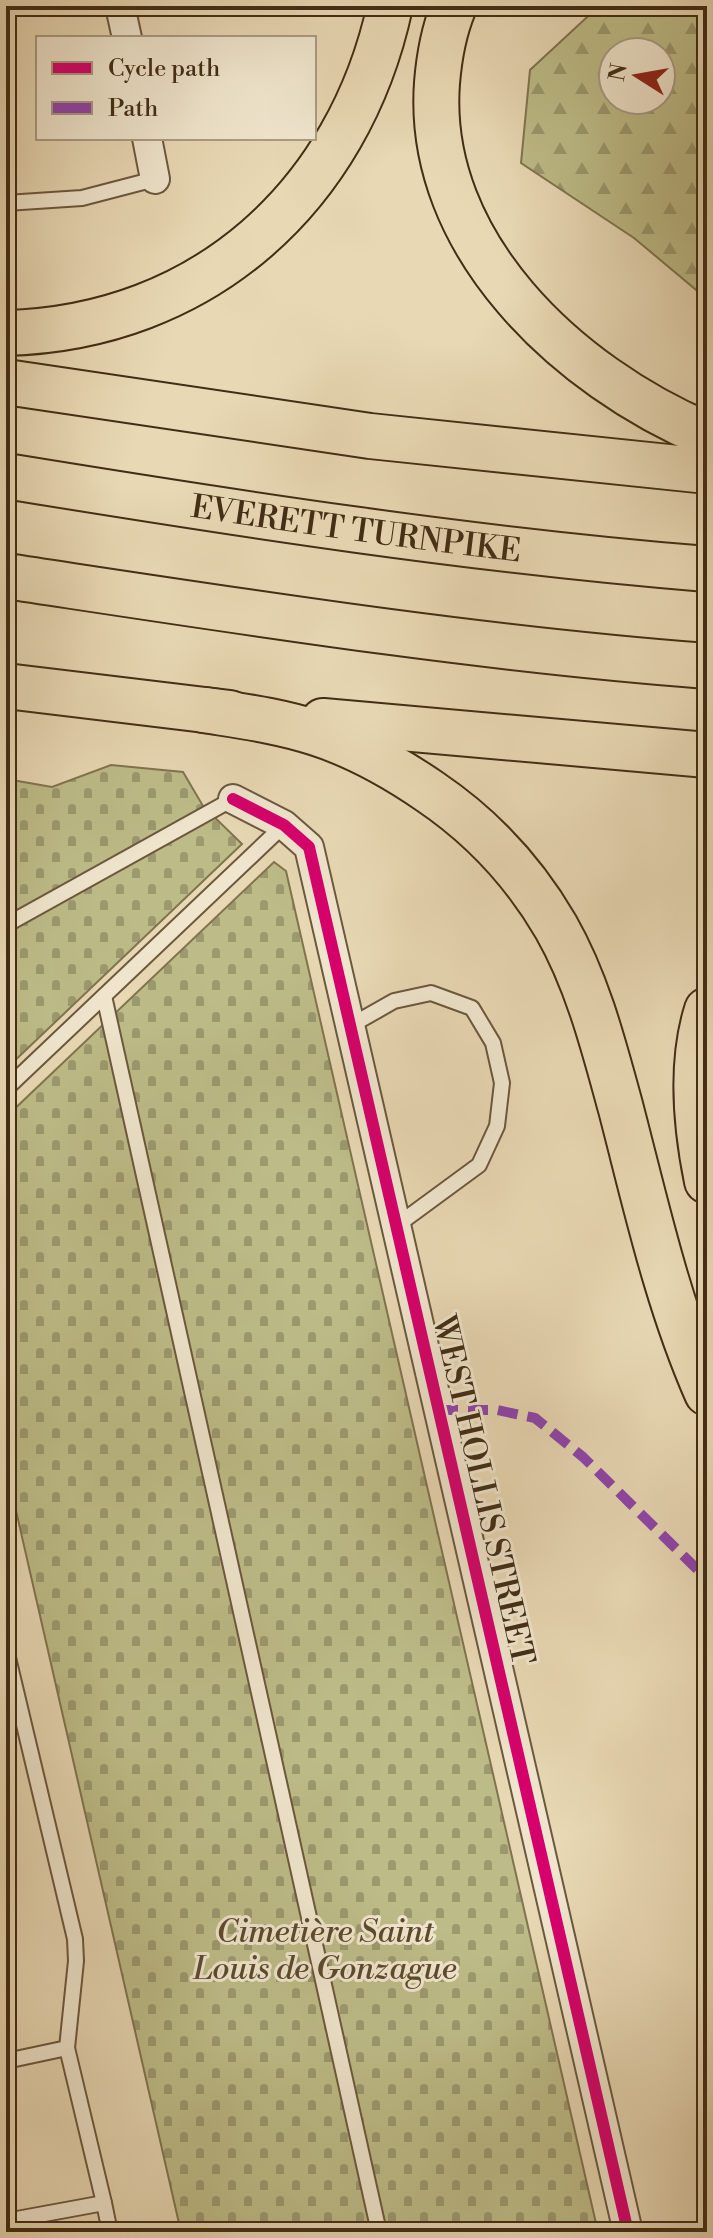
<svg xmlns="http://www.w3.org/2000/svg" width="713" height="2238" font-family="'Libre Bodoni',serif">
	<defs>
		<pattern id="forest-firs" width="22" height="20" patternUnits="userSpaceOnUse" patternTransform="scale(2)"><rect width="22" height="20" fill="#bdbc88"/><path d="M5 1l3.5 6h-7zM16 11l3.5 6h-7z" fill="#9b996e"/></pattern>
		<pattern id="cemetery-stones" width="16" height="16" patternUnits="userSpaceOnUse" patternTransform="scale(2)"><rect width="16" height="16" fill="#bdbc88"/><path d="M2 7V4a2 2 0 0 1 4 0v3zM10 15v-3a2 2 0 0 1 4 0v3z" fill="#9b996e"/></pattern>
	</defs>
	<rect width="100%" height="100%" fill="#e8d8b4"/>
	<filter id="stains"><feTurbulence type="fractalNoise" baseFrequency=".0025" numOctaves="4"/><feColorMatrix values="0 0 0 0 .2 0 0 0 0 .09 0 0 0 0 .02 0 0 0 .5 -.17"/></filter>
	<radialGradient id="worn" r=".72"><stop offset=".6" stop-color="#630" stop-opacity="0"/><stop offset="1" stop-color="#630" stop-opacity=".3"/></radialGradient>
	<path fill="url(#forest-firs)" stroke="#80744e" stroke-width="2" fill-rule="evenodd" d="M599,6H707V299L634,238L521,163L530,70ZM613,52H661V100H613Z"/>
	<g fill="url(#cemetery-stones)" stroke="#80744e" stroke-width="2">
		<polygon points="111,765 183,772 203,806 242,844 6,1069 6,779 52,787"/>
		<polygon points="274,862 286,871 598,2232 181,2232 6,1467 6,1117"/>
	</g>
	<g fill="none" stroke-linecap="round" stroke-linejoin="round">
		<g stroke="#6c583d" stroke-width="18">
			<g id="service">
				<polyline points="6,203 82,198 155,179"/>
				<polyline points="6,925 233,799"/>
				<polyline points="104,996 379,2232"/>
				<polyline points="350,1026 394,1001 431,993 472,1008 493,1043 502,1083 497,1126 479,1165 396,1226"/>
				<polyline points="6,1089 284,825"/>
				<polyline points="6,1649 75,1939 76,1961 67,2048 104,2203 6,2221"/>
				<polyline points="6,2061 67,2048"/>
				<polyline points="104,2203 110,2232"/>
			</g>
		</g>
		<g stroke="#6c583d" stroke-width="32">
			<g id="minor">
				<polyline points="120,6 127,38"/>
				<polyline points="147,138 155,179"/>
				<polyline points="233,799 284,825 309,847 628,2232"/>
			</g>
		</g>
		<g stroke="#422d15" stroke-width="48">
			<g id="motorway">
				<path d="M454,6C444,30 439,58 437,83C425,245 569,377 707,435"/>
				<path d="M6,333C203,328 349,196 390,6"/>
				<polyline points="6,382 370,436 707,471"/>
				<path id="s1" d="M6,476C239,514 472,550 707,569"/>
				<path d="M6,576C239,611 472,648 707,666"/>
				<polyline points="6,686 230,713"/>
				<path d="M204,710C241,716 280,721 316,733C357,746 394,767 429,791C481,826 524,872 556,927C588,983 604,1047 621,1109C646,1205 667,1302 707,1393"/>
				<polyline points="323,721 707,755"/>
				<path d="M707,1010C690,1063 696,1127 707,1181"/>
			</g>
		</g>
		<use href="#service" stroke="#f0e6ce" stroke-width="14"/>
		<use href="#minor" stroke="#f0e6ce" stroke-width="28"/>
		<use href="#motorway" stroke="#e8d8b4" stroke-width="44"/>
		<polyline stroke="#8e44ad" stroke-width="10" stroke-dasharray="20 10" stroke-linecap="butt" points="438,1410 497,1410 535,1418 583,1457 707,1579"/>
		<g stroke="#f0e6ce" stroke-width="17">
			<polyline id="cycleway" points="233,799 284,825 309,847 628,2232"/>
		</g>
		<use href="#cycleway" stroke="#d6006c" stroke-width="12"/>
	</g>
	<g text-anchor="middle" stroke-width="6" stroke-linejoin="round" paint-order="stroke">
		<g font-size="32" fill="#422d15" stroke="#f0e6ce">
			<text dy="11" stroke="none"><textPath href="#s1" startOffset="354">EVERETT TURNPIKE</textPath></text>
			<text transform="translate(484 1490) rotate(77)" y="11">WEST HOLLIS STREET</text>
		</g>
		<g font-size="32" font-style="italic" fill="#5b4a2c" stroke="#f0e6ce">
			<text x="325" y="1942">Cimetière Saint<tspan x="325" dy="37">Louis de Gonzague</tspan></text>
		</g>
	</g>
	<rect width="713" height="2238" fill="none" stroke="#e8d8b4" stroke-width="32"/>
	<rect x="8" y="8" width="697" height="2222" fill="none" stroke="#422d15" stroke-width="4"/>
	<rect x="16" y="16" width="681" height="2206" fill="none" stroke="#422d15" stroke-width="2"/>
	<rect x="36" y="36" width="280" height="104" fill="#f0e6ce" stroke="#aa9c84" stroke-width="2"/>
	<rect x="52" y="62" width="40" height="12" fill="#d6006c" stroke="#aa9c84" stroke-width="2"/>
	<text x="108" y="76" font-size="24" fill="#422d15">Cycle path</text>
	<rect x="52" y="102" width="40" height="12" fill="#8e44ad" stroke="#aa9c84" stroke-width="2"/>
	<text x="108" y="116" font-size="24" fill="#422d15">Path</text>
	<g transform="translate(637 76) rotate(281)"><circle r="38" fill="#f0e6ce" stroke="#aa9c84" stroke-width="2"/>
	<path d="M0-6L14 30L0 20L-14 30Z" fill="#8f2418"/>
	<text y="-12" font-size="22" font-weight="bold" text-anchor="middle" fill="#422d15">N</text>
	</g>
	<rect width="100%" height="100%" filter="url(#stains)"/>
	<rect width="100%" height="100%" fill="url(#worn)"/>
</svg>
